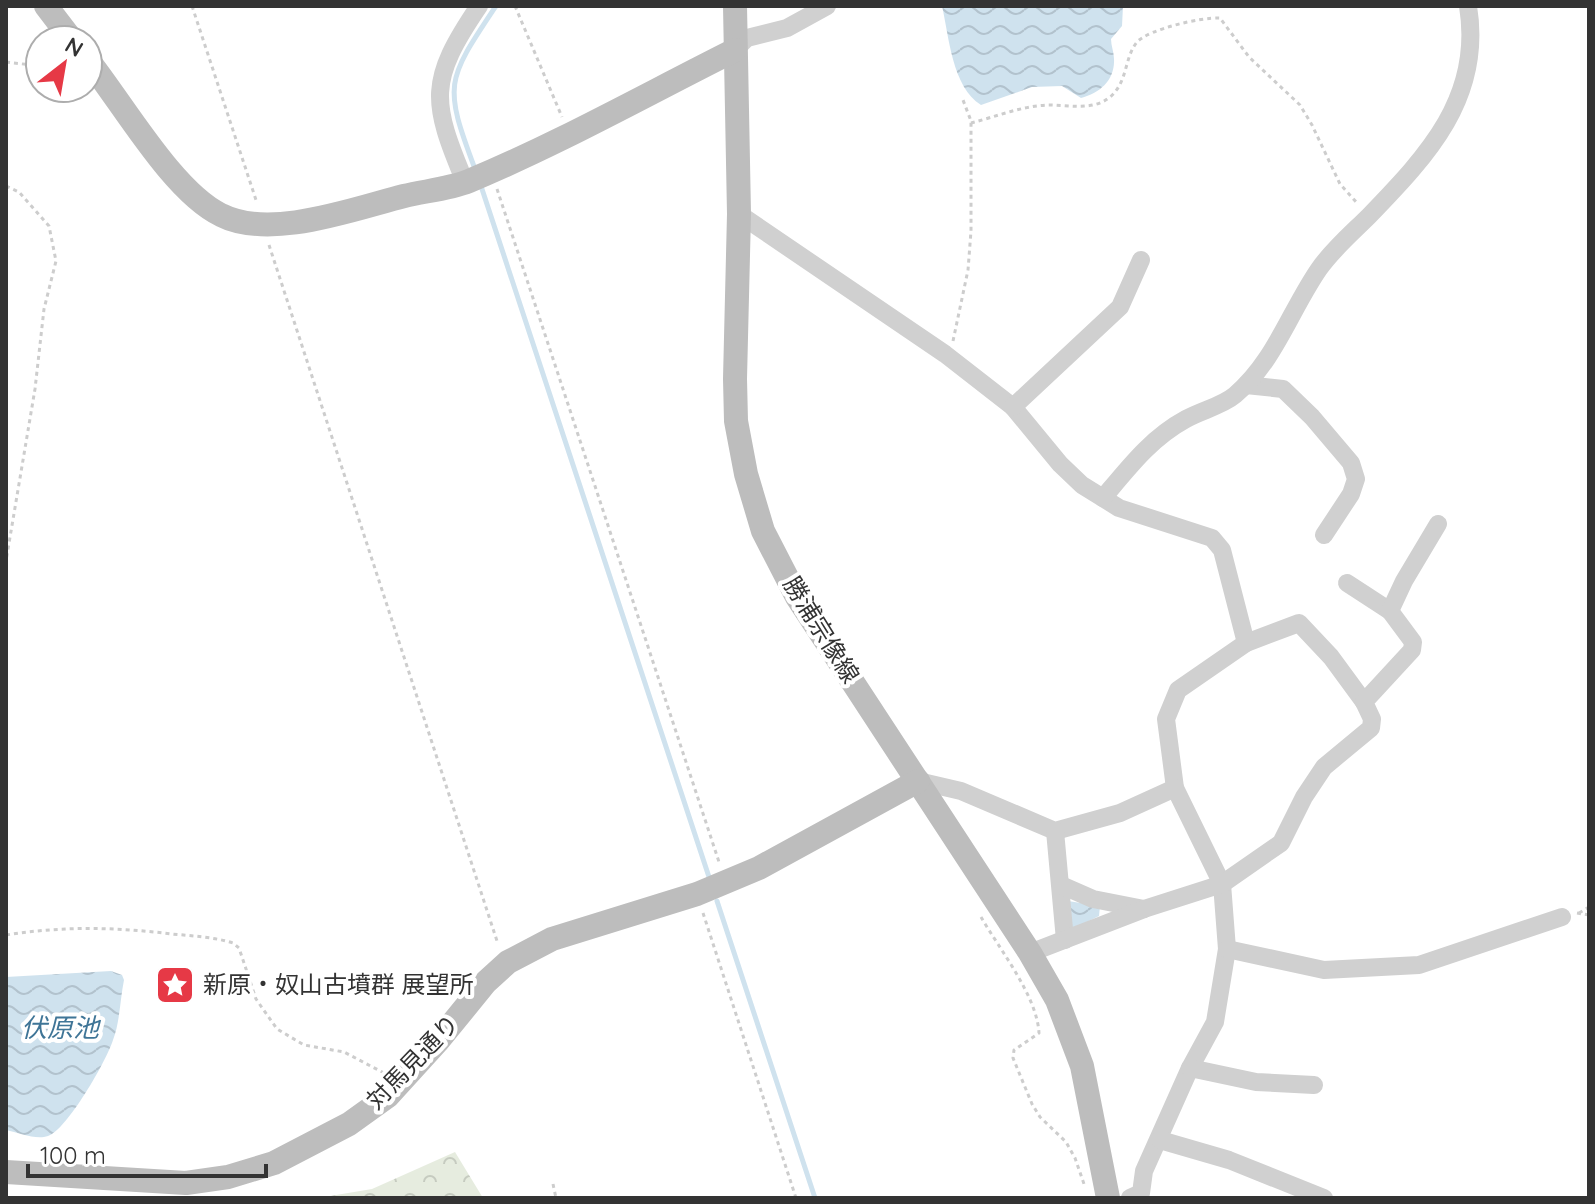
<svg xmlns="http://www.w3.org/2000/svg" width="1595" height="1204" font-family="Quicksand,'Noto Sans JP',sans-serif">
	<defs>
		<pattern id="forest-crowns" width="20" height="18" patternUnits="userSpaceOnUse" patternTransform="scale(2)"><rect width="20" height="18" fill="#e6ecdf"/><path d="M2 6a3 3 0 1 1 6 0M12 15a3 3 0 1 1 6 0" fill="none" stroke="#c6cbc0"/></pattern>
		<pattern id="water-waves" width="16" height="10" patternUnits="userSpaceOnUse" patternTransform="scale(2)"><rect width="16" height="10" fill="#cfe2ee"/><path d="M0 5q4-4 8 0t8 0" fill="none" stroke="#b2c2cd"/></pattern>
	</defs>
	<rect width="100%" height="100%" fill="#fff"/>
	<polygon fill="url(#forest-crowns)" points="455,1152 483,1198 318,1198 372,1189"/>
	<g fill="url(#water-waves)">
		<path d="M942,6H1123L1122,26L1111,39C1111,46 1114,52 1114,59C1115,80 1100,93 1081,98L1062,86L1032,87L981,105C952,87 949,36 942,6Z"/>
		<polygon points="1068,901 1100,906 1099,916 1071,930"/>
		<path d="M111,971L122,975L124,980C120,999 120,1022 113,1040C107,1060 67,1130 48,1136C36,1140 19,1133 6,1130V977Z"/>
	</g>
	<g fill="none" stroke-linecap="round" stroke-linejoin="round">
		<g stroke="#cfe2ee" stroke-width="5">
			<path d="M475,169C443,84 446,81 496,6"/>
			<polyline points="480,183 709,877"/>
			<polyline points="717,901 815,1198"/>
		</g>
		<g stroke="#cdcdcd" stroke-width="3" stroke-dasharray="4 4" stroke-linecap="butt">
			<polyline points="192,6 257,203"/>
			<polyline points="515,6 562,117"/>
			<polyline points="6,62 40,66"/>
			<path d="M971,123C995,117 1024,105 1050,105C1070,105 1093,111 1110,97C1128,82 1124,58 1137,42C1149,29 1202,17 1220,18L1249,57L1300,105L1312,125L1340,184L1358,204"/>
			<polyline points="6,186 19,192 49,226 56,261 44,309 35,389 6,561"/>
			<polyline points="497,189 719,862"/>
			<polyline points="269,245 498,944"/>
			<polyline points="953,341 968,270 971,231 971,121 963,100"/>
			<polyline points="703,913 796,1198"/>
			<polyline points="1577,913 1589,915"/>
			<polyline points="1579,913 1589,907"/>
			<path d="M981,917C1000,950 1037,996 1039,1033L1014,1050L1013,1058L1032,1104L1040,1117L1066,1142L1075,1158L1084,1184"/>
			<path d="M6,935C62,926 116,927 172,934C193,936 214,937 233,943L239,948L256,999L277,1029L304,1045L344,1052L384,1073"/>
			<polyline points="553,1184 556,1198"/>
		</g>
		<g stroke="#d0d0d0" stroke-width="18">
			<polyline points="735,50 747,38 787,28 827,6"/>
			<path d="M465,182C431,101 428,81 479,6"/>
			<polyline points="739,214 945,354 1013,407 1060,464 1082,485 1119,508 1212,538 1222,550 1246,643 1178,690 1166,719 1175,788 1222,884 1227,949 1215,1022 1190,1068 1144,1171 1141,1193 1130,1198"/>
			<polyline points="1246,385 1283,389 1312,417 1351,463 1356,479 1351,494 1324,535"/>
			<polyline points="1013,407 1120,307 1141,260"/>
			<path d="M1103,498C1129,467 1151,438 1186,419C1202,410 1222,406 1235,395C1275,361 1290,311 1319,269C1333,249 1352,233 1369,216C1428,155 1483,97 1468,6"/>
			<polyline points="1347,583 1390,611"/>
			<polyline points="1246,643 1299,623 1331,657 1364,702"/>
			<polyline points="918,781 961,791 1055,831 1120,813 1175,788"/>
			<polyline points="1055,831 1065,940"/>
			<polyline points="1061,885 1093,899 1144,909"/>
			<polyline points="1227,949 1324,970 1419,965 1562,917"/>
			<polyline points="1030,953 1144,909 1222,884 1281,843 1304,797 1324,767 1371,728 1372,719 1364,702 1412,650 1413,642 1390,611 1404,581 1438,524"/>
			<polyline points="1190,1068 1256,1082 1314,1085"/>
			<polyline points="1160,1140 1229,1160 1324,1198"/>
		</g>
		<g stroke="#bdbdbd" stroke-width="24">
			<polyline points="46,6 72,40"/>
			<polyline points="735,6 739,214 735,379 736,421 746,474 763,531 797,597 1030,953 1057,1000 1082,1066 1108,1198"/>
			<path d="M88,60C123,104 173,192 221,215C270,240 353,209 404,196C425,191 449,189 469,181C560,143 647,94 735,50"/>
			<polyline points="6,1172 186,1183 228,1177 274,1163 349,1124 388,1096 438,1041 486,982 508,962 552,939 697,894 759,868 918,781"/>
		</g>
	</g>
	<defs>
		<g id="sight-square" transform="scale(2)"><rect x="-9" y="-9" width="18" height="18" rx="4" fill="#e63946" stroke="#fff"/><path d="M0-6L1.8-2.2L6-1.7L2.9 1.2L3.7 5.4L0 3.3L-3.7 5.4L-2.9 1.2L-6-1.7L-1.8-2.2Z" fill="#fff"/></g>
	</defs>
	<g fill-rule="evenodd">
		<use href="#sight-square" x="175" y="985"/>
	</g>
	<g text-anchor="middle" stroke-width="8" stroke-linejoin="round" paint-order="stroke">
		<g font-size="24" fill="#333" stroke="#fff">
			<text transform="translate(821 630) rotate(58)" y="8">勝浦宗像線</text>
			<text transform="translate(413 1062) rotate(-46)" y="8">対馬見通り</text>
		</g>
		<g font-size="24" fill="#333" stroke="#fff" text-anchor="start">
			<text x="203" y="993">新原・奴山古墳群 展望所</text>
		</g>
		<g font-size="26" font-style="italic" fill="#3f7597" stroke="#fff">
			<text x="60" y="1037">伏原池</text>
		</g>
	</g>
	<rect width="1595" height="1204" fill="none" stroke="#333333" stroke-width="16"/>
	<g transform="translate(64 64) rotate(31)"><circle r="38" fill="#ffffff" stroke="#adadad" stroke-width="2"/>
	<path d="M0-6L14 30L0 20L-14 30Z" fill="#e63946"/>
	<text y="-12" font-size="22" font-weight="bold" text-anchor="middle" fill="#333333">N</text>
	</g>
	<path d="M28 1164v12h238v-12" fill="none" stroke="#333333" stroke-width="4"/>
	<text x="40" y="1164" font-size="24" fill="#333333" stroke="#ffffff" stroke-width="6" paint-order="stroke">100 m</text>
</svg>
